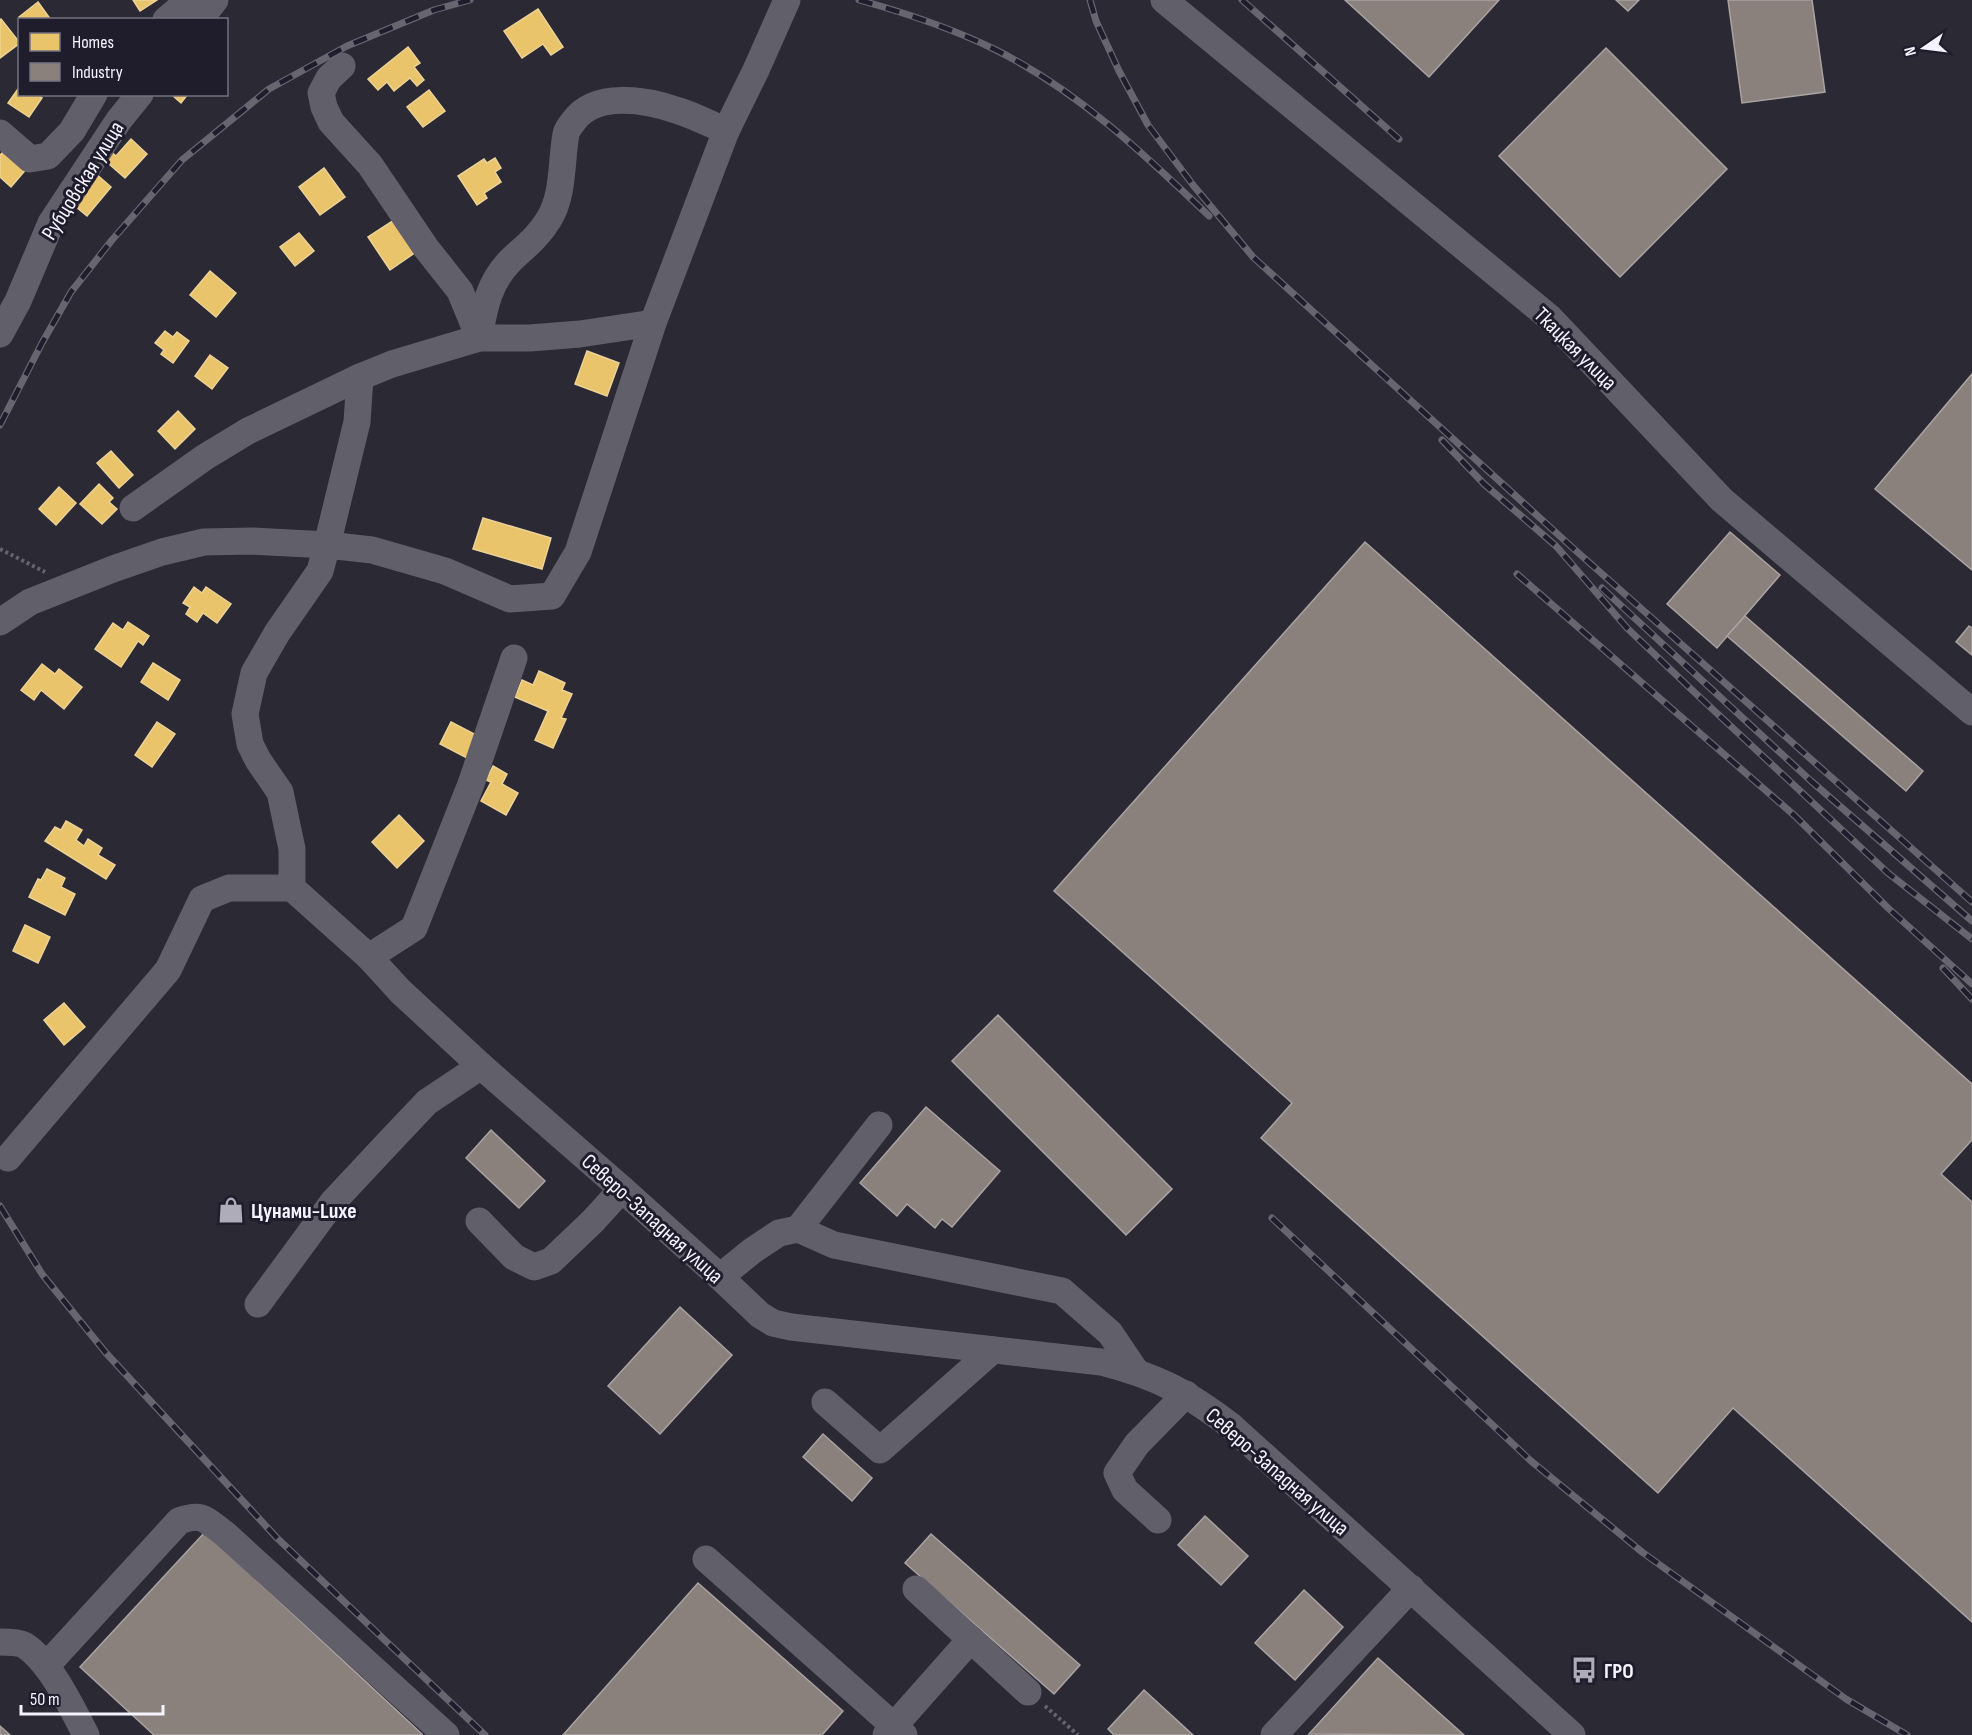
<svg xmlns="http://www.w3.org/2000/svg" width="1972" height="1735" font-family="'Sofia Sans Condensed',sans-serif">
	<rect width="100%" height="100%" fill="#2b2933"/>
	<g fill="#e9c46a" stroke="#edd297" stroke-width="1.5">
		<polygon points="133,0 157,0 140,11"/>
		<polygon points="38,2 51,20 22,20 19,17"/>
		<polygon points="538,9 563,47 551,55 543,44 522,58 504,31"/>
		<polygon points="1,19 20,43 0,58 0,20"/>
		<polygon points="408,47 420,63 414,67 424,80 417,86 410,78 394,91 387,82 378,90 368,79"/>
		<polygon points="20,86 20,94 37,94 42,98 29,117 8,103"/>
		<polygon points="429,90 445,111 423,127 407,107"/>
		<polygon points="171,94 188,94 181,103"/>
		<polygon points="131,139 147,154 125,178 101,157 108,149 116,156"/>
		<polygon points="7,148 28,167 11,187 0,177 0,155"/>
		<polygon points="495,158 501,168 495,172 501,182 484,193 487,198 477,205 458,176 484,159 487,163"/>
		<polygon points="324,168 345,197 320,215 299,187"/>
		<polygon points="94,172 111,187 87,216 75,206"/>
		<polygon points="394,220 416,252 390,270 368,237"/>
		<polygon points="299,233 314,251 295,266 280,247"/>
		<polygon points="210,271 236,293 216,317 190,295"/>
		<polygon points="165,331 173,337 177,332 189,341 173,363 161,354 164,350 155,343"/>
		<polygon points="587,351 619,363 607,396 575,384"/>
		<polygon points="210,355 228,368 212,389 195,376"/>
		<polygon points="178,411 195,429 175,449 158,431"/>
		<polygon points="111,451 133,475 119,488 97,463"/>
		<polygon points="99,484 113,498 109,502 117,509 102,524 80,504"/>
		<polygon points="59,487 76,503 56,525 39,509"/>
		<polygon points="483,518 551,538 542,569 473,549"/>
		<polygon points="194,587 202,593 206,587 231,604 217,623 203,613 197,622 186,614 190,607 183,603"/>
		<polygon points="128,622 149,636 143,645 138,641 121,667 95,649 113,623 123,630"/>
		<polygon points="153,663 180,680 168,700 141,682"/>
		<polygon points="42,664 55,674 59,669 82,687 64,709 41,690 34,700 21,690"/>
		<polygon points="539,671 565,683 562,690 572,694 561,718 566,719 553,748 535,740 548,711 515,697 522,680 533,685"/>
		<polygon points="157,722 175,734 152,767 135,755"/>
		<polygon points="451,722 480,737 469,759 440,744"/>
		<polygon points="493,766 507,774 502,784 518,793 506,815 481,801 491,782 486,780"/>
		<polygon points="399,815 424,841 397,868 372,842"/>
		<polygon points="66,821 82,830 76,840 84,846 88,839 102,848 98,855 115,865 106,879 45,841 55,827 61,830"/>
		<polygon points="47,869 65,878 61,887 75,894 65,915 29,897 38,879 41,880"/>
		<polygon points="25,925 50,937 38,963 13,951"/>
		<polygon points="64,1003 85,1027 64,1045 44,1020"/>
	</g>
	<g fill="#8a817c" stroke="#aaa3a3" stroke-width="1.5">
		<polygon points="1345,0 1499,0 1429,77"/>
		<polygon points="1616,0 1639,0 1628,11"/>
		<polygon points="1728,0 1812,0 1825,92 1742,103"/>
		<polygon points="1606,48 1727,169 1620,277 1499,156"/>
		<polygon points="1972,374 1972,570 1875,489"/>
		<polygon points="1730,532 1780,575 1717,648 1667,604"/>
		<polygon points="1365,542 1972,1084 1972,1140 1941,1174 1972,1202 1972,1622 1733,1408 1658,1493 1261,1138 1292,1103 1054,891"/>
		<polygon points="1745,616 1923,771 1906,791 1727,636"/>
		<polygon points="1969,626 1972,628 1972,655 1956,642"/>
		<polygon points="998,1015 1172,1189 1126,1235 952,1061"/>
		<polygon points="926,1107 1000,1171 952,1227 942,1219 935,1228 907,1204 897,1216 860,1183"/>
		<polygon points="491,1130 545,1181 519,1208 466,1158"/>
		<polygon points="680,1307 732,1355 660,1434 608,1386"/>
		<polygon points="823,1434 872,1478 852,1501 803,1457"/>
		<polygon points="1205,1516 1248,1556 1221,1585 1178,1545"/>
		<polygon points="205,1532 422,1734 422,1735 154,1735 80,1667"/>
		<polygon points="931,1534 1080,1665 1054,1694 905,1563"/>
		<polygon points="698,1583 843,1711 822,1735 563,1735"/>
		<polygon points="1304,1590 1343,1627 1295,1680 1255,1643"/>
		<polygon points="1378,1658 1464,1735 1309,1734"/>
		<polygon points="1144,1690 1193,1735 1114,1735 1108,1729"/>
		<polygon points="0,1726 10,1735 0,1735"/>
	</g>
	<g fill="none" stroke-linecap="round" stroke-linejoin="round">
		<g stroke="#65636d" stroke-width="4" stroke-dasharray="3 3" stroke-linecap="butt">
			<polyline points="0,549 45,572"/>
			<polyline points="1045,1706 1078,1735"/>
		</g>
		<g stroke="#615f6a" stroke-width="27">
			<path d="M787,0L756,70L726,131L653,323L578,552L552,596L510,599L445,571L372,550L327,545L320,571L277,633L254,673L245,714L250,744L258,760L280,792L292,849V888L369,957L400,991L481,1066L622,1189L720,1277L760,1315L773,1323L791,1327L1101,1362C1156,1376 1185,1391 1231,1426L1572,1735"/>
			<polyline points="1164,0 1550,318 1722,500 1972,712"/>
			<polyline points="166,20 189,0"/>
			<polyline points="199,20 215,0"/>
			<polyline points="342,66 329,78 321,93 324,107 331,122 370,165 426,248 460,291 479,337"/>
			<polyline points="0,133 30,159 48,156 72,131 94,94"/>
			<polyline points="0,334 18,301 51,223 119,120 140,94"/>
			<path d="M479,338C484,308 489,281 512,259C526,246 539,236 549,219C564,195 561,161 566,134C567,129 570,126 573,122C595,90 647,100 679,111C695,116 710,124 726,131"/>
			<polyline points="133,508 205,457 248,431 360,377 392,364 479,338 530,338 580,334 653,323"/>
			<polyline points="0,622 30,602 113,569 162,552 204,542 252,541 327,545 357,422 360,377"/>
			<polyline points="369,957 414,928 471,784 514,658"/>
			<polyline points="8,1158 168,970 202,899 229,888 292,888"/>
			<polyline points="479,1221 514,1257 534,1267 551,1261 593,1221 622,1189"/>
			<polyline points="798,1229 879,1125"/>
			<polyline points="720,1277 752,1251 779,1233 798,1229 834,1245 1062,1291 1110,1333 1135,1370"/>
			<polyline points="258,1304 333,1202 391,1140 427,1102 481,1066"/>
			<polyline points="825,1402 880,1450 993,1350"/>
			<polyline points="1158,1520 1125,1490 1117,1473 1137,1444 1186,1394"/>
			<polyline points="706,1559 904,1735"/>
			<polyline points="916,1589 1028,1692"/>
			<path d="M0,1642C7,1642 18,1642 24,1645C50,1661 72,1708 86,1735"/>
			<path d="M46,1666L179,1521C203,1512 206,1520 225,1534L446,1735"/>
			<polyline points="886,1735 971,1639"/>
			<polyline points="1274,1735 1411,1588"/>
		</g>
		<g stroke="#67656f" stroke-width="7">
			<g id="rail">
				<path d="M859,0C906,13 953,29 996,50C1078,91 1144,154 1209,216"/>
				<polyline points="1090,0 1096,21 1119,71 1148,125 1193,185 1253,257 1574,549 1972,902"/>
				<polyline points="1242,0 1399,139"/>
				<polyline points="0,425 42,343 71,292 112,240 182,160 269,89 347,46 434,10 470,0"/>
				<polyline points="1442,440 1484,484 1556,546 1627,628 1692,690 1888,873 1972,939"/>
				<polyline points="1517,574 1795,816 1888,908 1972,984"/>
				<polyline points="1602,588 1811,781 1972,921"/>
				<polyline points="1943,968 1972,999"/>
				<polyline points="0,1206 42,1274 106,1353 277,1538 485,1735"/>
				<polyline points="1272,1218 1531,1461 1642,1552 1846,1699 1907,1735"/>
			</g>
		</g>
		<use href="#rail" stroke="#1f1c2c" stroke-width="4.5" stroke-dasharray="14" stroke-linecap="butt"/>
	</g>
	<defs>
		<g id="shop-bare" transform="scale(2.07)"><path d="M-5-2.5h2.3a2.7 3.5 0 0 1 5.4 0H5L5.5 6h-11ZM-1.5-2.5h3a1.5 2.3 0 0 0-3 0Z" fill="#aeacb8" stroke="#1f1c2c" stroke-width="2.5" paint-order="stroke"/></g>
		<g id="bus-bare" transform="scale(2.07)"><path d="M-5-6H5V4H4V6H2V4H-2V6H-4V4H-5ZM-3.5-4V0h7V-4ZM-3.5 1.2v1.5H-2V1.2ZM2 1.2v1.5H3.5V1.2Z" fill="#aeacb8" stroke="#1f1c2c" stroke-width="2.5" paint-order="stroke"/></g>
	</defs>
	<g fill-rule="evenodd">
		<use href="#shop-bare" x="231" y="1210"/>
		<use href="#bus-bare" x="1584" y="1670"/>
	</g>
	<g text-anchor="middle" stroke-width="6" stroke-linejoin="round" paint-order="stroke">
		<g font-size="22" fill="#f5f3ff" stroke="#1f1c2c">
			<text transform="translate(82 180) rotate(-58)" y="8">Рубцовская улица</text>
			<text transform="translate(1576 348) rotate(45)" y="8">Ткацкая улица</text>
			<text transform="translate(653 1218) rotate(42)" y="8">Северо-Западная улица</text>
			<text transform="translate(1278 1471) rotate(41)" y="8">Северо-Западная улица</text>
		</g>
		<g font-size="22" font-weight="bold" fill="#f5f3ff" stroke="#1f1c2c" text-anchor="start">
			<text x="251" y="1218">Цунами-Luxe</text>
			<text x="1604" y="1678">ГРО</text>
		</g>
	</g>
	<rect x="18" y="18" width="210" height="78" fill="#1f1c2c" stroke="#757280" stroke-width="1.5"/>
	<rect x="30" y="33" width="30" height="18" fill="#e9c46a" stroke="#757280" stroke-width="1.5"/>
	<text x="72" y="48" font-size="18" fill="#f5f3ff">Homes</text>
	<rect x="30" y="63" width="30" height="18" fill="#8a817c" stroke="#757280" stroke-width="1.5"/>
	<text x="72" y="78" font-size="18" fill="#f5f3ff">Industry</text>
	<g transform="translate(1924 48) rotate(256)" stroke="#1f1c2c" stroke-width="4.5" paint-order="stroke">
	<path d="M0-4.5L10 22L0 15L-10 22Z" fill="#f5f3ff"/>
	<text y="-9" font-size="16" font-weight="bold" text-anchor="middle" fill="#f5f3ff">N</text>
	</g>
	<path d="M21 1705v9h142v-9" fill="none" stroke="#f5f3ff" stroke-width="3"/>
	<text x="30" y="1705" font-size="18" fill="#f5f3ff" stroke="#1f1c2c" stroke-width="4.5" paint-order="stroke">50 m</text>
</svg>
